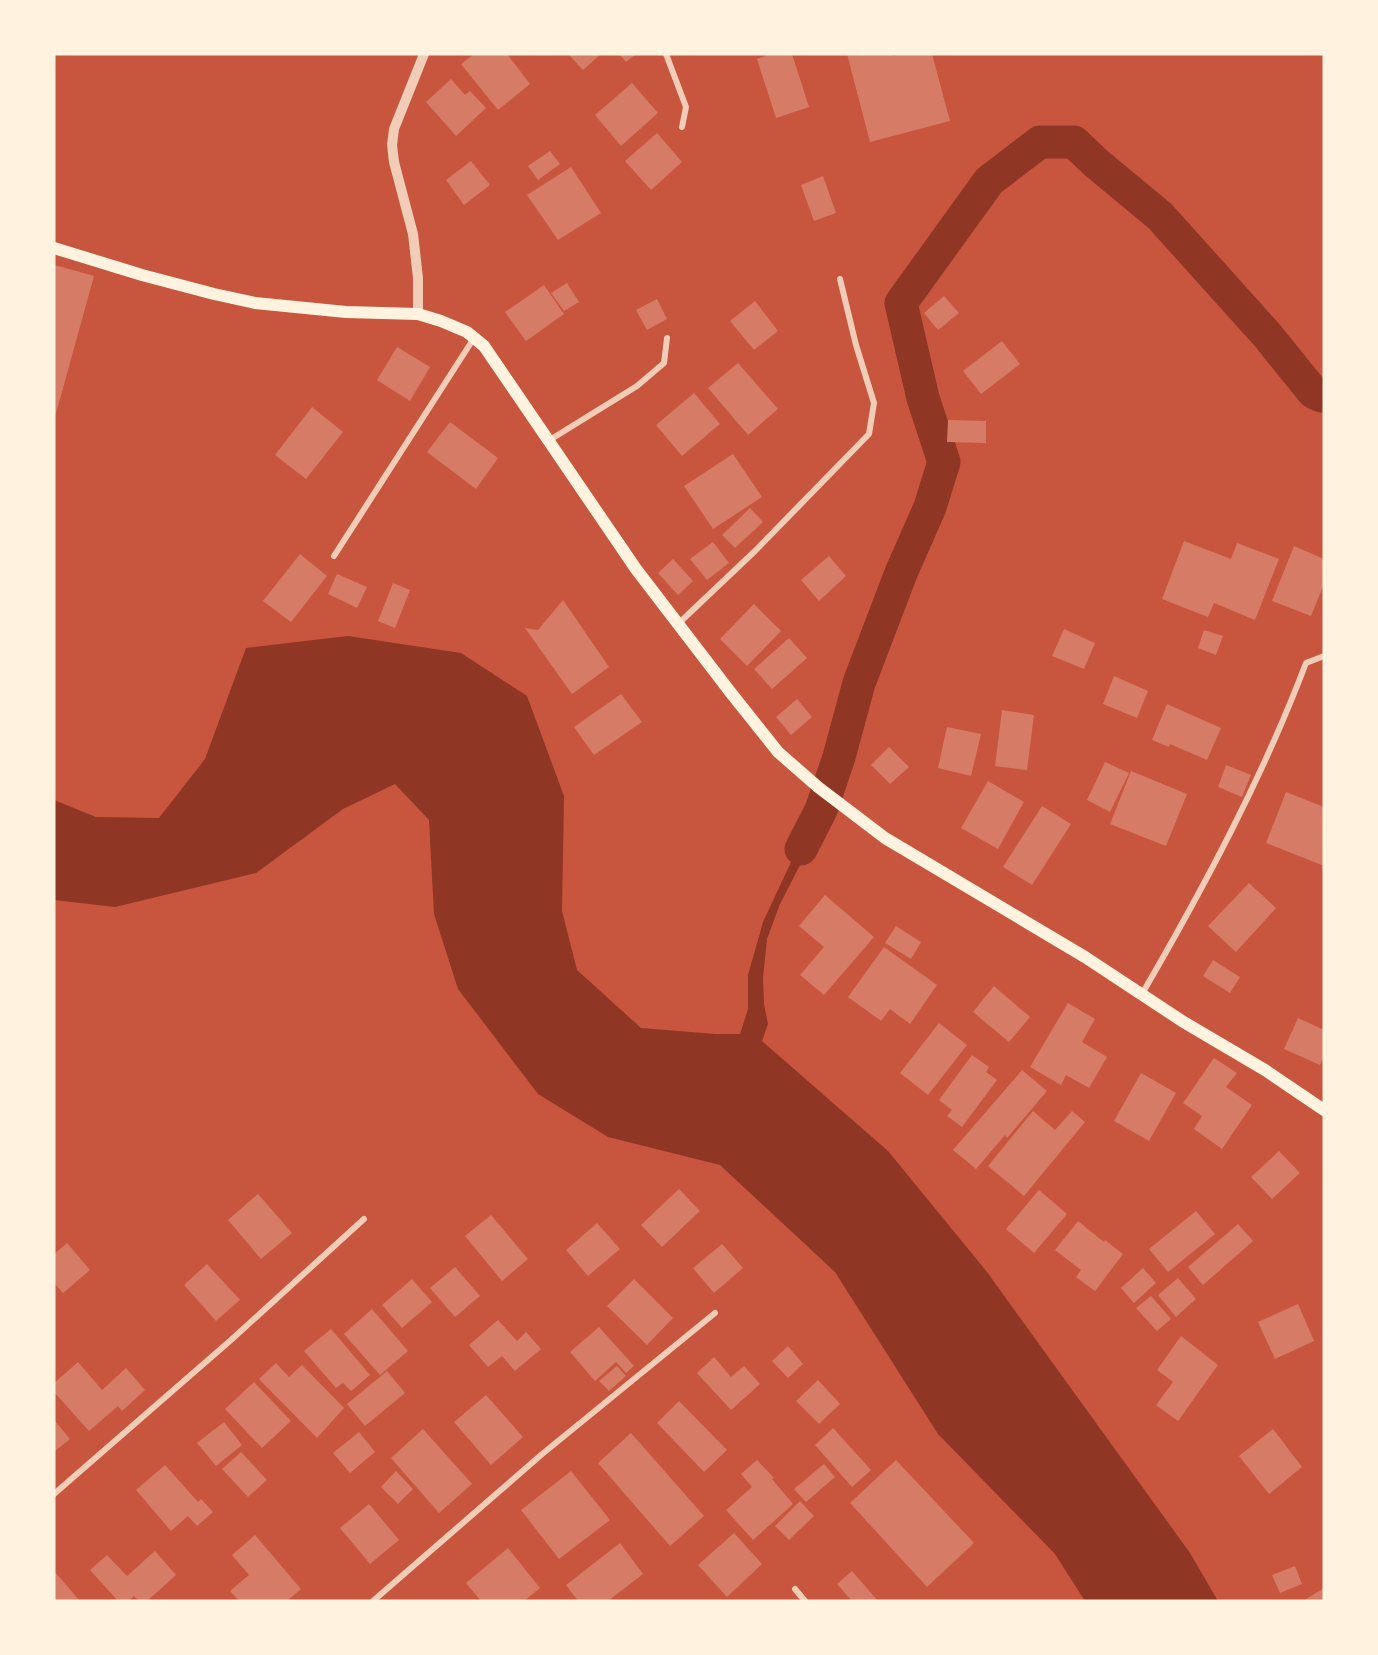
<svg xmlns="http://www.w3.org/2000/svg" width="1378" height="1655" font-family="Cabin,sans-serif">
	<rect width="100%" height="100%" fill="#c8553d"/>
	<polygon fill="#8f3625" points="348,636 461,653 527,696 564,796 562,911 577,970 641,1028 715,1034 740,1034 748,1009 748,975 763,922 799,845 815,807 827,813 780,904 767,939 763,978 764,1004 768,1024 762,1041 888,1151 987,1272 1190,1553 1218,1601 1085,1601 1055,1554 938,1434 835,1272 720,1165 608,1137 538,1094 458,989 434,914 429,820 395,784 343,809 256,873 115,907 54,900 54,800 96,817 159,818 205,759 246,648"/>
	<g fill="none" stroke-linecap="round" stroke-linejoin="round">
		<polyline stroke="#8f3625" stroke-width="33" points="801,849 821,810 839,757 859,683 901,573 930,507 944,462 923,398 901,303 989,181 1040,142 1074,142 1096,163 1160,216 1267,335 1313,392 1321,396 1324,395"/>
	</g>
	<g fill="#d67c66">
		<polygon points="474,54 507,54 530,84 498,110 461,64"/>
		<polygon points="568,54 601,54 583,70"/>
		<polygon points="619,54 636,54 626,62"/>
		<polygon points="771,54 792,54 809,107 776,118 757,59"/>
		<polygon points="847,54 892,54 893,56 900,54 932,54 950,121 870,142"/>
		<polygon points="451,79 465,95 470,91 486,108 456,136 426,102"/>
		<polygon points="632,83 658,113 621,146 595,115"/>
		<polygon points="657,133 682,162 651,190 625,161"/>
		<polygon points="550,151 560,164 538,180 528,166"/>
		<polygon points="471,161 490,185 464,205 446,180"/>
		<polygon points="571,167 601,213 558,240 527,195"/>
		<polygon points="823,176 836,213 814,221 801,185"/>
		<polygon points="55,265 94,276 55,417 54,270"/>
		<polygon points="567,283 579,302 564,311 551,293"/>
		<polygon points="544,285 564,314 526,341 505,312"/>
		<polygon points="944,296 959,313 938,330 924,313"/>
		<polygon points="657,299 667,319 647,330 636,310"/>
		<polygon points="755,301 778,331 754,350 730,321"/>
		<polygon points="1002,341 1020,364 981,394 963,371"/>
		<polygon points="397,347 430,367 410,401 377,380"/>
		<polygon points="738,363 778,409 748,435 708,388"/>
		<polygon points="694,393 720,424 682,456 656,425"/>
		<polygon points="312,407 343,432 306,479 275,455"/>
		<polygon points="948,420 986,421 986,443 947,442"/>
		<polygon points="450,422 498,458 476,489 427,452"/>
		<polygon points="733,454 762,497 713,529 684,486"/>
		<polygon points="750,508 763,522 735,548 722,535"/>
		<polygon points="1184,541 1231,559 1237,543 1279,559 1255,620 1214,603 1208,617 1162,599"/>
		<polygon points="713,542 729,563 707,580 690,559"/>
		<polygon points="1294,546 1324,559 1324,584 1311,616 1272,601"/>
		<polygon points="300,554 327,576 291,622 263,601"/>
		<polygon points="829,556 846,576 819,601 801,580"/>
		<polygon points="673,559 693,581 678,595 658,573"/>
		<polygon points="337,574 367,587 357,608 328,594"/>
		<polygon points="393,583 410,590 395,628 378,621"/>
		<polygon points="563,600 609,667 572,694 525,628 538,630"/>
		<polygon points="754,604 781,631 747,666 720,639"/>
		<polygon points="1064,629 1095,643 1084,669 1052,656"/>
		<polygon points="1204,630 1223,636 1216,655 1198,648"/>
		<polygon points="789,638 807,658 772,689 754,669"/>
		<polygon points="1114,676 1148,691 1137,718 1103,704"/>
		<polygon points="621,694 642,722 594,755 574,727"/>
		<polygon points="797,699 812,717 791,735 776,717"/>
		<polygon points="1167,704 1221,728 1207,760 1170,744 1169,747 1152,740"/>
		<polygon points="1002,710 1034,715 1027,770 995,766"/>
		<polygon points="947,727 981,734 971,776 938,768"/>
		<polygon points="889,747 909,767 890,784 871,765"/>
		<polygon points="1105,762 1129,773 1110,812 1087,800"/>
		<polygon points="1226,765 1251,775 1242,797 1218,787"/>
		<polygon points="1131,771 1187,794 1166,846 1110,824"/>
		<polygon points="988,781 1024,802 998,849 961,828"/>
		<polygon points="1286,792 1324,807 1324,866 1266,843"/>
		<polygon points="1042,806 1071,824 1032,885 1003,867"/>
		<polygon points="1249,883 1276,908 1236,952 1208,926"/>
		<polygon points="825,895 874,937 824,995 800,975 824,947 799,926"/>
		<polygon points="896,926 921,942 911,959 885,943"/>
		<polygon points="884,947 937,985 910,1024 890,1009 881,1021 848,997"/>
		<polygon points="1213,960 1240,977 1230,993 1203,976"/>
		<polygon points="994,986 1030,1017 1009,1042 973,1012"/>
		<polygon points="1068,1003 1095,1019 1082,1042 1107,1057 1089,1088 1066,1075 1061,1085 1030,1067"/>
		<polygon points="1298,1018 1324,1030 1324,1056 1320,1065 1284,1049"/>
		<polygon points="939,1023 967,1045 928,1095 900,1073"/>
		<polygon points="972,1055 989,1067 986,1072 997,1080 962,1127 947,1116 952,1110 939,1100"/>
		<polygon points="1214,1058 1237,1073 1226,1087 1252,1105 1222,1149 1194,1129 1202,1116 1183,1103"/>
		<polygon points="1022,1070 1047,1091 1007,1138 1005,1135 976,1169 953,1150"/>
		<polygon points="1141,1073 1176,1093 1149,1141 1114,1121"/>
		<polygon points="1033,1111 1055,1130 1072,1111 1085,1122 1024,1196 988,1166"/>
		<polygon points="1279,1151 1300,1173 1272,1199 1251,1177"/>
		<polygon points="679,1189 700,1211 662,1247 641,1225"/>
		<polygon points="1039,1190 1067,1214 1034,1253 1006,1229"/>
		<polygon points="258,1194 292,1233 261,1259 228,1220"/>
		<polygon points="1196,1211 1215,1234 1168,1272 1149,1249"/>
		<polygon points="491,1215 528,1259 502,1281 465,1236"/>
		<polygon points="1078,1221 1104,1242 1105,1240 1123,1254 1095,1291 1076,1277 1081,1270 1055,1250"/>
		<polygon points="597,1223 620,1249 588,1276 566,1250"/>
		<polygon points="1238,1224 1253,1241 1203,1285 1188,1267"/>
		<polygon points="67,1243 90,1270 63,1293 54,1283 54,1254"/>
		<polygon points="722,1244 743,1268 714,1293 693,1268"/>
		<polygon points="207,1264 240,1300 216,1321 184,1285"/>
		<polygon points="455,1267 480,1296 455,1317 430,1288"/>
		<polygon points="1143,1268 1156,1283 1134,1303 1121,1288"/>
		<polygon points="1178,1278 1196,1299 1176,1317 1158,1295"/>
		<polygon points="412,1279 432,1302 402,1328 382,1305"/>
		<polygon points="634,1279 673,1318 647,1345 607,1306"/>
		<polygon points="1151,1296 1171,1319 1157,1331 1136,1308"/>
		<polygon points="1298,1304 1314,1341 1275,1359 1258,1322"/>
		<polygon points="372,1309 408,1351 380,1375 344,1334"/>
		<polygon points="498,1320 517,1341 526,1332 541,1349 515,1371 502,1356 488,1367 469,1345"/>
		<polygon points="599,1327 634,1366 626,1373 616,1362 595,1381 570,1352"/>
		<polygon points="331,1329 370,1375 351,1391 343,1383 336,1388 304,1351"/>
		<polygon points="1181,1336 1218,1365 1178,1421 1156,1405 1173,1382 1157,1370"/>
		<polygon points="788,1346 803,1364 788,1378 772,1361"/>
		<polygon points="714,1357 731,1377 744,1366 760,1384 731,1410 697,1373"/>
		<polygon points="78,1362 102,1390 126,1368 145,1390 122,1411 118,1406 89,1431 54,1392 54,1383"/>
		<polygon points="276,1363 289,1377 302,1365 344,1408 317,1438 259,1379"/>
		<polygon points="617,1366 626,1376 609,1391 599,1381"/>
		<polygon points="387,1371 405,1393 365,1426 347,1404"/>
		<polygon points="818,1380 840,1404 819,1424 796,1401"/>
		<polygon points="254,1382 291,1421 262,1448 225,1409"/>
		<polygon points="486,1395 523,1437 491,1465 454,1422"/>
		<polygon points="679,1401 727,1450 704,1472 657,1423"/>
		<polygon points="54,1420 70,1439 54,1452"/>
		<polygon points="224,1422 242,1445 216,1466 197,1443"/>
		<polygon points="833,1428 871,1470 852,1487 815,1445"/>
		<polygon points="423,1429 472,1484 439,1513 391,1458"/>
		<polygon points="1273,1429 1302,1467 1269,1494 1239,1456"/>
		<polygon points="359,1432 375,1452 350,1473 333,1453"/>
		<polygon points="631,1433 704,1516 670,1546 598,1463"/>
		<polygon points="241,1452 267,1480 248,1497 222,1469"/>
		<polygon points="757,1460 774,1478 772,1479 793,1504 753,1540 726,1510 752,1487 741,1474"/>
		<polygon points="896,1460 974,1543 927,1587 850,1503"/>
		<polygon points="824,1464 835,1477 806,1502 794,1489"/>
		<polygon points="165,1465 198,1502 201,1499 213,1512 197,1526 188,1516 171,1531 136,1490"/>
		<polygon points="396,1471 413,1489 398,1504 381,1487"/>
		<polygon points="571,1471 610,1520 559,1559 521,1510"/>
		<polygon points="800,1501 814,1516 789,1540 775,1526"/>
		<polygon points="369,1504 399,1540 370,1564 340,1528"/>
		<polygon points="734,1533 762,1564 727,1597 698,1565"/>
		<polygon points="255,1535 301,1589 287,1601 272,1601 271,1600 269,1601 239,1601 230,1591 249,1575 232,1555"/>
		<polygon points="620,1543 643,1574 608,1601 578,1601 566,1585"/>
		<polygon points="508,1548 540,1588 524,1601 481,1601 466,1583"/>
		<polygon points="155,1551 176,1575 147,1601 139,1601 134,1596 129,1601 118,1601 90,1570 107,1555 127,1576"/>
		<polygon points="1295,1566 1302,1584 1280,1593 1272,1575"/>
		<polygon points="54,1571 80,1601 54,1601"/>
		<polygon points="852,1571 878,1601 852,1601 837,1584"/>
		<polygon points="1324,1588 1324,1601 1303,1601"/>
	</g>
	<g fill="none" stroke-linecap="round" stroke-linejoin="round">
		<g stroke="#f1ccb7" stroke-width="6">
			<polyline points="666,54 686,107 682,127"/>
			<polyline points="548,441 637,386 664,363 667,338"/>
			<polyline points="334,556 474,338"/>
			<polyline points="678,624 755,551 869,434 874,403 856,345 840,279"/>
			<path d="M1142,994C1204,887 1262,779 1306,663L1324,656"/>
			<polyline points="54,1494 231,1340 364,1219"/>
			<polyline points="795,1589 805,1601"/>
			<polyline points="373,1601 541,1455 715,1313"/>
		</g>
		<polyline stroke="#f1ccb7" stroke-width="10" points="418,314 418,278 413,234 394,162 392,145 394,129 424,54"/>
		<polyline stroke="#fff3e0" stroke-width="12" points="54,248 142,275 214,294 255,303 346,312 418,314 441,321 467,332 484,346 636,569 731,693 778,752 818,787 885,838 1085,957 1182,1021 1265,1070 1324,1110"/>
	</g>
	<rect width="1378" height="1655" fill="none" stroke="#fff3e0" stroke-width="111"/>
</svg>
